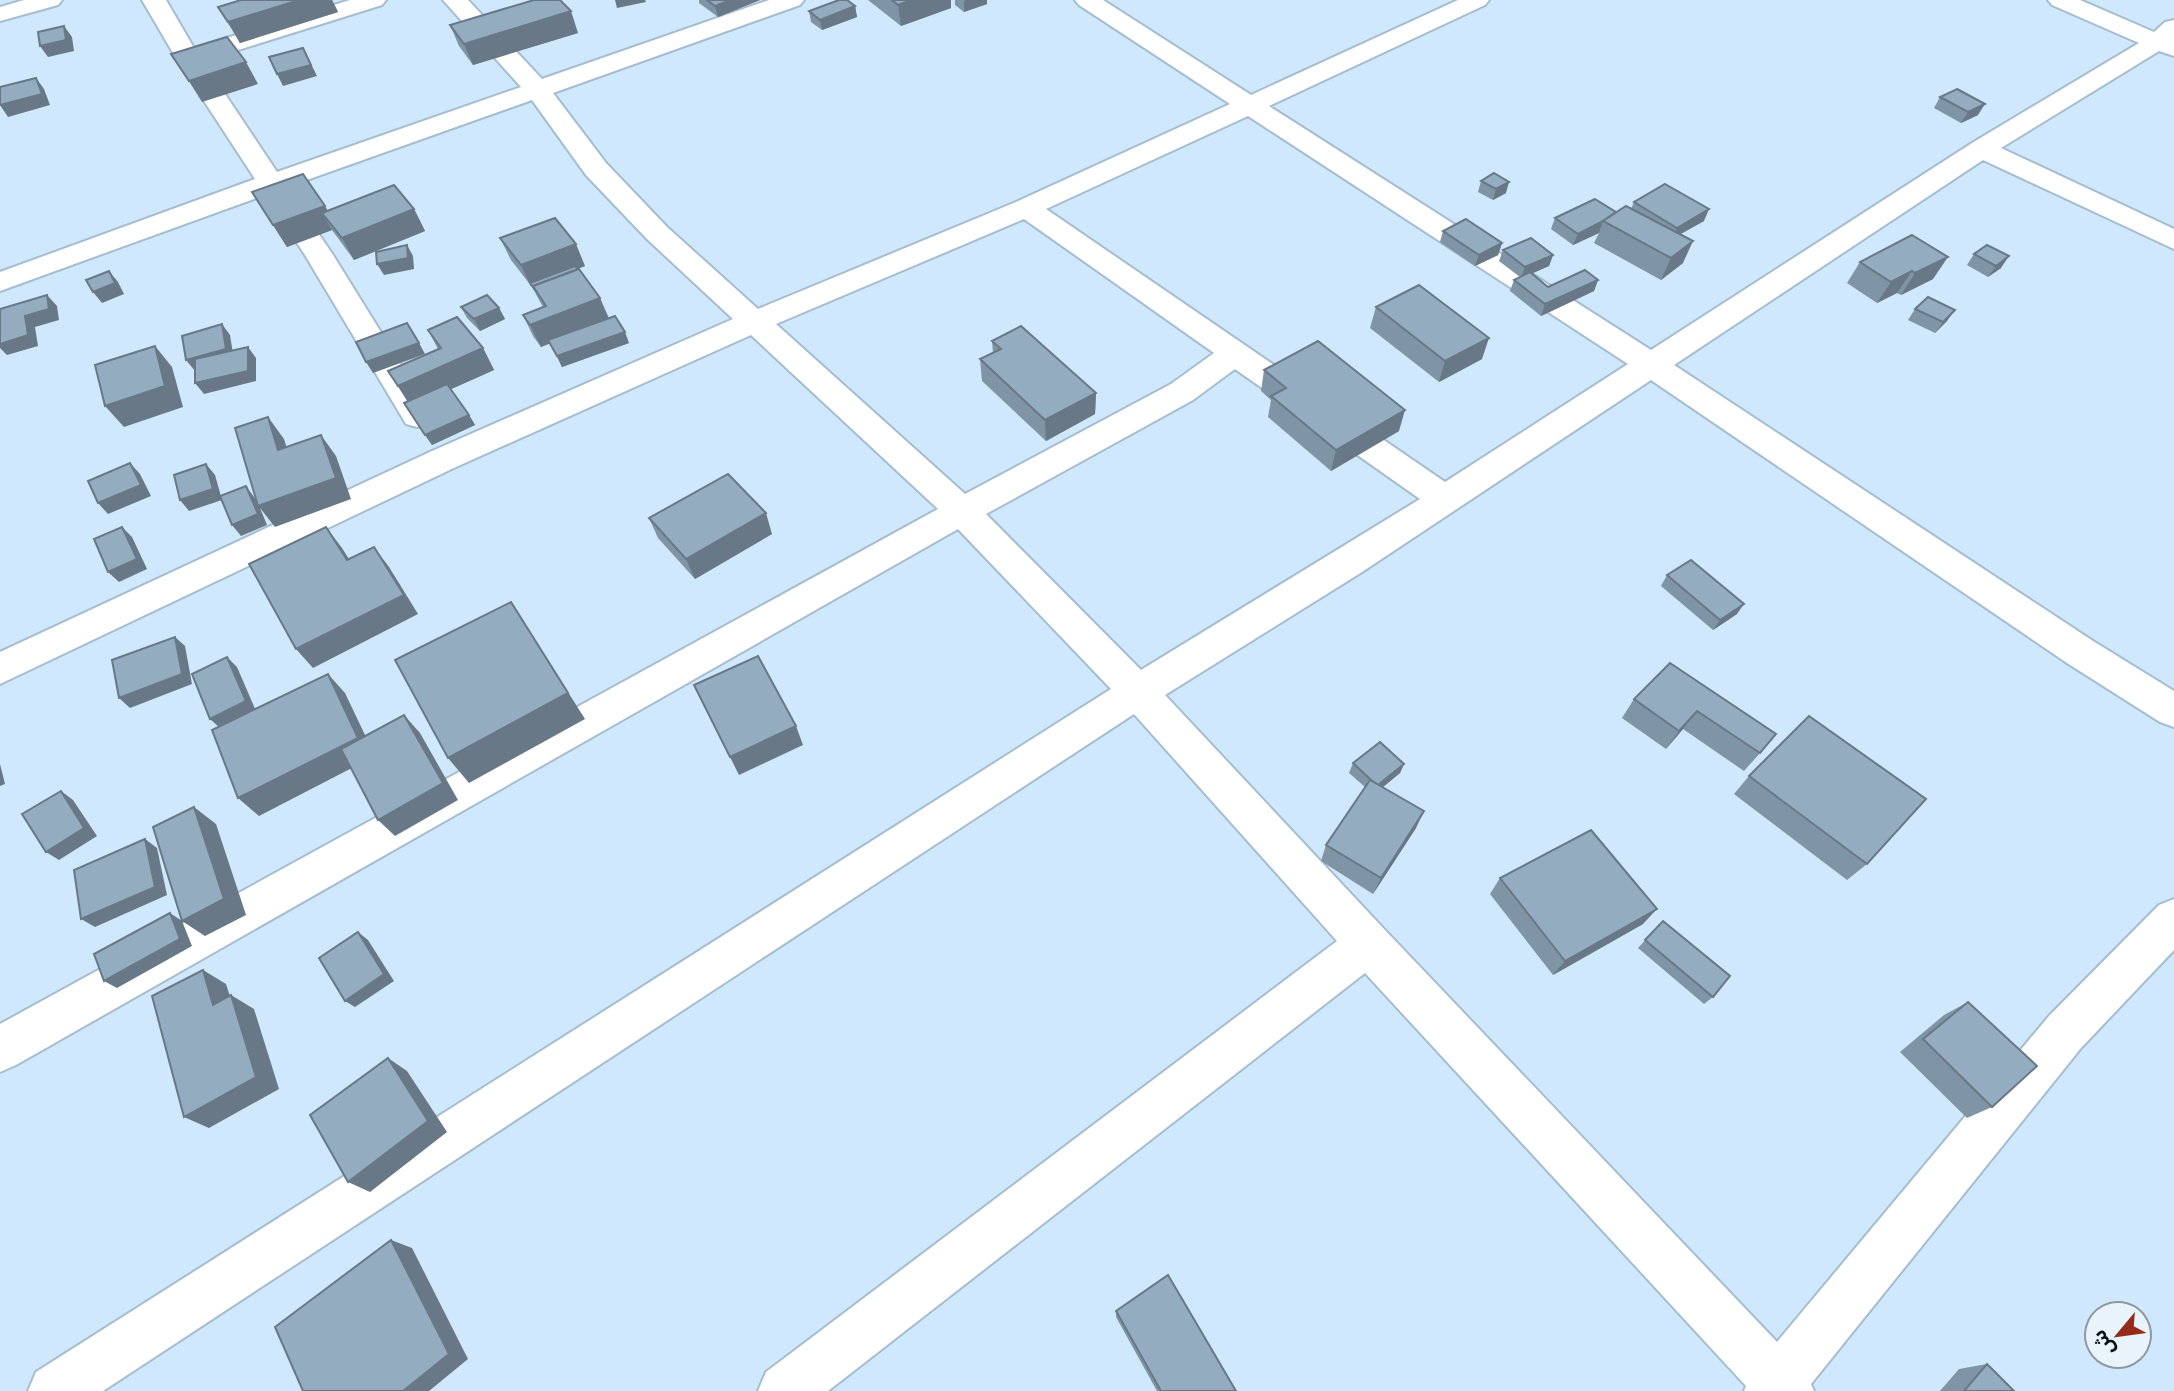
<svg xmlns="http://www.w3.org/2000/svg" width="2174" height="1391" font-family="Cabin,'Noto Sans Arabic',sans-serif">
	<rect width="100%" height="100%" fill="#cfe8fd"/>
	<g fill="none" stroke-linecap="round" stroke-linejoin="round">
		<g stroke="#a4bdd0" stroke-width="4">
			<g id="minor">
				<polygon points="24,0 62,0 58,5 0,21 0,7"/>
				<path d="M142,0H166L194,48L350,0H386L382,5L203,61L277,172L521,87L443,0H468L542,79L769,0H804L800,5L553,93L606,163L667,227L758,309L1016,202L1230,104L1079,5L1075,0H1103L1251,95L1458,0H1489L1485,5L1269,106L1651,350L1972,143L2139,43L2052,5L2048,0H2080L2154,32L2165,22L2174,20V56L2159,51L2001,148L2174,229V249L1983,160L1674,365L2093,641L2174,691V727L2160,722L2067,663L1651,380L1362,572L1165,695L1384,929L1777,1342L2049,1016L2159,905L2174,899V950L2081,1048L1811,1384L1814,1391H1744L1746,1386L1365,973L828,1391H758L766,1372L1337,941L1134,714L103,1391H28L36,1372L1111,689L958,529L16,1065L0,1072V1024L938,509L751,335L456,467L0,684V652L432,451L733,319L647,239L586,175L532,100L287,187L333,255L428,408L433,416L428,424L417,427L406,424L305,255L265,195L0,291V272L255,179L176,58ZM1248,116L1628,364L1445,482L1046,209ZM1024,219L1214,353L1171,384L965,494L776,324ZM1235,369L1420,499L1141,670L986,514L1193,400Z"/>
			</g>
		</g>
		<use href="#minor" fill="#fff" fill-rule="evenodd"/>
	</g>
	<g fill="#7f94a4">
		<polygon points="241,0 332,0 338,12 240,43 218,7"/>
		<polygon points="699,0 760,0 718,17 699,3"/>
		<polygon points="868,0 951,0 951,8 901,26"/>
		<polygon points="955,0 987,0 987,4 964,12 955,5"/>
		<polygon points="855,6 857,17 822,30 811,22 809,11"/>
		<polygon points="450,25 578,33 473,65 459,46"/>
		<polygon points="1940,97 1978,115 1961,123 1934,108"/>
		<polygon points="1481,181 1506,193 1493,200 1478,192"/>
		<polygon points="252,192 328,211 414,209 425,231 354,260 332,230 287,247"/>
		<polygon points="1634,202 1704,221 1680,234 1683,263 1661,280 1594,243 1599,233 1573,245 1551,229 1555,218 1616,212 1631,209"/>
		<polygon points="1443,231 1502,243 1498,255 1475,266 1440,242"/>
		<polygon points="1912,235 1933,279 1901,295 1897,293 1877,303 1847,283 1860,262"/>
		<polygon points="500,238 585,266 577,269 600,298 609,318 629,343 562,367 550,343 541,347 533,336 523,315 543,307 532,287 511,260"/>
		<polygon points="1503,250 1553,255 1549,266 1531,274 1548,287 1598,280 1594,291 1541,316 1510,291 1514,280 1520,277 1499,261"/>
		<polygon points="1974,254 2001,268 1988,277 1967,265"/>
		<polygon points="461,307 499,308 505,319 480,331 467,318"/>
		<polygon points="1376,307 1482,359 1439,382 1370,328"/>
		<polygon points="1915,309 1947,321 1935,333 1908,320"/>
		<polygon points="428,330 483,348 494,370 451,389 469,415 475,425 432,445 404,403 408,402 388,371 438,349"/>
		<polygon points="992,341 1096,393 1095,414 1046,441 982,381 980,359 993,353"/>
		<polygon points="1264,370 1399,431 1331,471 1268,417 1271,400 1261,391"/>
		<polygon points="649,518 772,534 695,579 658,538"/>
		<polygon points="1667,575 1737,614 1713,630 1661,586"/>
		<polygon points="1670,663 1760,753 1744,771 1683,729 1666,749 1622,718 1634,699"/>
		<polygon points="1353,763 1404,764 1400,773 1383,787 1416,828 1373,894 1321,861 1326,845 1365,787 1349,773"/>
		<polygon points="1749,776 1867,864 1847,880 1734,794"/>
		<polygon points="1500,878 1643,924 1553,975 1490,894"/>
		<polygon points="1663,921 1713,997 1704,1004 1638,948"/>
		<polygon points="1968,1002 1992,1107 1967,1118 1900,1052 1944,1015"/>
		<polygon points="1116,1311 1236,1391 1157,1391 1116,1317"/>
		<polygon points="1987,1364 2014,1391 1940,1391 1959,1369"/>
	</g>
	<g fill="#687886">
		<polygon points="299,0 332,0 338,12 240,43 228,22"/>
		<polygon points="615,0 645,0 646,2 617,8"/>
		<polygon points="730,0 760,0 718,17 715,6"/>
		<polygon points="912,0 951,0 951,8 901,26 898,5"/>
		<polygon points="966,0 987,0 987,4 964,12 964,1"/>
		<polygon points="855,6 857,17 822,30 820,20"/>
		<polygon points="571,11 578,33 473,65 464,44"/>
		<polygon points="64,26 72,37 74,51 48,57 40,46"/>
		<polygon points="303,48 317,76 283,86 277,74"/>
		<polygon points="246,62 258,84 202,102 189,81"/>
		<polygon points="36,78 44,89 50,105 8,117 0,105"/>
		<polygon points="1985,104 1978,115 1961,123 1968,112"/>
		<polygon points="1509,182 1506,193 1493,200 1496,189"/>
		<polygon points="325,206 338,228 322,213 332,230 287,247 273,225"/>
		<polygon points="414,209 425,231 354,260 342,238"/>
		<polygon points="1709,209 1704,221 1672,239 1677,228"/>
		<polygon points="1603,221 1599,233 1573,245 1578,234"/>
		<polygon points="1693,241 1683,263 1661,280 1671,258"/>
		<polygon points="1502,243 1498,255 1475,266 1479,255"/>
		<polygon points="576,244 585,266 532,287 530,283 531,287 521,265"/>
		<polygon points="407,245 413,256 414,269 384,275 377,264"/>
		<polygon points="1553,255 1549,266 1521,278 1525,267"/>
		<polygon points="2009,256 2001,268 1988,277 1996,266"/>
		<polygon points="1948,257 1933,279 1901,295 1915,273"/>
		<polygon points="109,271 118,282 124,294 102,303 93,292"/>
		<polygon points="1912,271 1897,293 1877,303 1891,282"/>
		<polygon points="1598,280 1594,291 1541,316 1545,304"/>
		<polygon points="47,295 57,306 59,320 35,327 38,346 7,355 0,348 0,344 25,316"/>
		<polygon points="600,298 609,320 541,347 530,325"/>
		<polygon points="499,308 505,319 480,331 474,319"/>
		<polygon points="1955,310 1947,321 1935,333 1943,322"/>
		<polygon points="222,324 230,335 234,360 195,371 186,360"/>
		<polygon points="625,332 629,343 562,367 557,356"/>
		<polygon points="1489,338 1482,359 1439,382 1445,361"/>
		<polygon points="419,343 425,354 373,373 366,362"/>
		<polygon points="155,346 172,367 183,407 124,427 105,406"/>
		<polygon points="248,347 256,358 256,381 204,394 195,383"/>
		<polygon points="483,348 494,370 411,407 398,386"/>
		<polygon points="1096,393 1095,414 1046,441 1045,420"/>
		<polygon points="1405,410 1399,431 1331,471 1336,450"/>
		<polygon points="469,415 475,425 432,445 425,435"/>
		<polygon points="268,417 284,439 294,471 278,450"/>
		<polygon points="321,435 336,456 351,499 275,527 260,508 267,525 241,536 232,525 246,486 254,497 259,506"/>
		<polygon points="130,463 140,474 151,496 108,514 98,503"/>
		<polygon points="206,464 215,475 222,500 189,511 180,500"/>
		<polygon points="766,513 772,534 695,579 686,559"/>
		<polygon points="122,527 132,537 147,569 119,582 108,572"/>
		<polygon points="326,527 342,548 362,580 347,560"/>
		<polygon points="374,547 389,567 418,614 313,668 296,649"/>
		<polygon points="511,602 585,719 469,783 448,758"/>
		<polygon points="1744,604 1737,614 1713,630 1720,620"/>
		<polygon points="175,637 185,646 192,684 130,708 119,698"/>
		<polygon points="227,657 237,667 256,711 220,728 210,719"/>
		<polygon points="328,674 345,693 375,756 259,816 238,798"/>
		<polygon points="1697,711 1683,729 1666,749 1679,731"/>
		<polygon points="404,715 420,733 458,800 395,836 378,820"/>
		<polygon points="796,726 803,745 739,775 730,757"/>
		<polygon points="0,764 5,784 0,786"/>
		<polygon points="1404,764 1400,773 1373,795 1377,786"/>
		<polygon points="61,791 73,800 97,836 59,860 46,852"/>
		<polygon points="194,807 216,824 246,915 205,936 182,921 192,946 117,988 104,981 170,913 182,921"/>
		<polygon points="1424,811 1416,828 1373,894 1381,878"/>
		<polygon points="145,839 157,848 167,895 95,927 81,919"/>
		<polygon points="1657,909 1643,924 1553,975 1565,961"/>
		<polygon points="358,932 368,940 394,981 355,1007 345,1001"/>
		<polygon points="203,970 226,984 237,1018 213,1005"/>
		<polygon points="231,995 254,1009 279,1089 209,1128 184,1117"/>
		<polygon points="388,1058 407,1071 447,1132 370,1192 348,1182"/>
		<polygon points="391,1240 412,1248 468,1359 429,1391 403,1391"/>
	</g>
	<g fill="#94acbf" stroke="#687886" stroke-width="2">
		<polygon points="241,0 299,0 228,22 218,7"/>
		<polygon points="534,0 560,0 571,11 464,44 450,25"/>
		<polygon points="707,0 730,0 715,6"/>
		<polygon points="839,0 847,0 855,6 820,20 809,11"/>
		<polygon points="892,0 912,0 898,5"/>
		<polygon points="64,26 66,40 40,46 38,32"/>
		<polygon points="227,37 246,62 189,81 171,54"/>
		<polygon points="303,48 311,65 277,74 269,57"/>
		<polygon points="36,78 42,94 0,105 0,87"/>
		<polygon points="1957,89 1985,104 1968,112 1940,97"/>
		<polygon points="1494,173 1509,182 1496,189 1481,181"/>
		<polygon points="303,174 325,206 273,225 252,192"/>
		<polygon points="1665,184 1709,209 1677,228 1634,202"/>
		<polygon points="394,185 414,209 342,238 322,213"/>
		<polygon points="1595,199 1616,212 1603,221 1578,234 1555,218"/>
		<polygon points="1626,206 1693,241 1671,258 1603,221"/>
		<polygon points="555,218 576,244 521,265 500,238"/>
		<polygon points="1466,219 1502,243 1479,255 1443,231"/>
		<polygon points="1912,235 1948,257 1915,273 1912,271 1891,282 1860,262"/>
		<polygon points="1531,238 1553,255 1525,267 1503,250"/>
		<polygon points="407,245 408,258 377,264 376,252"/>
		<polygon points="1987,245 2009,256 1996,266 1974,254"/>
		<polygon points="575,266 578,269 533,286 535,290 530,283"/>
		<polygon points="579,269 600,298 530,325 523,315 546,306 533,286"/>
		<polygon points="1585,270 1598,280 1545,304 1514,280 1530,272 1548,287"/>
		<polygon points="109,271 115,283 93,292 86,280"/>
		<polygon points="1419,285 1489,338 1445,361 1376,307"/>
		<polygon points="47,295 49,309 25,316 28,335 0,344 0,309"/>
		<polygon points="487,295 499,308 474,319 461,307"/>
		<polygon points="1928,297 1955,310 1943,322 1915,309"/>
		<polygon points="615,316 625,332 557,356 548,340"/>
		<polygon points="457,317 483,348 398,386 388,371 441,348 428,330"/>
		<polygon points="407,323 419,343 366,362 356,342"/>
		<polygon points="222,324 226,349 186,360 182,336"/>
		<polygon points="1021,326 1096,393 1045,420 980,359 1001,349 992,341"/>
		<polygon points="1318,341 1405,410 1336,450 1271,396 1286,388 1264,370"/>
		<polygon points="155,346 165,386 105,406 95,365"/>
		<polygon points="248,347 248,371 195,383 195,359"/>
		<polygon points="447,384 469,415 425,435 404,403"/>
		<polygon points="268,417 278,450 321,435 336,478 258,506 235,428"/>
		<polygon points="130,463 141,485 98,503 88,481"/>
		<polygon points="206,464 213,489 180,500 174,475"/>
		<polygon points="728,474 766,513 686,559 649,518"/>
		<polygon points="246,486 258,514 232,525 220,496"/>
		<polygon points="122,527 137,559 108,572 94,539"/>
		<polygon points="326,527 347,560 374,547 404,595 296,649 249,564"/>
		<polygon points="1691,560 1744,604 1720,620 1667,575"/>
		<polygon points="511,602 568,693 448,758 395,660"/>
		<polygon points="175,637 182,674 119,698 112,660"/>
		<polygon points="758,656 796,726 730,757 694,685"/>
		<polygon points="227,657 246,701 210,719 192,674"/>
		<polygon points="1670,663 1776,734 1760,753 1697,711 1679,731 1634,699"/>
		<polygon points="328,674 358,738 238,798 212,730"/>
		<polygon points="404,715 443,783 378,820 341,749"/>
		<polygon points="1809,716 1926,799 1867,864 1749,776"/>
		<polygon points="1380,742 1404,764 1378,785 1371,780 1353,763"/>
		<polygon points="1370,780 1424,811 1381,878 1326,845"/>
		<polygon points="61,791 84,828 46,852 22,814"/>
		<polygon points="194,807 224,899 182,921 153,827"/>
		<polygon points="1591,830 1657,909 1565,961 1500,878"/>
		<polygon points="145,839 155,887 81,919 74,870"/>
		<polygon points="170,913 180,939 104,981 94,954"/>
		<polygon points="1663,921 1730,976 1713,997 1645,940"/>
		<polygon points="358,932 384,974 345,1001 319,958"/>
		<polygon points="203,970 213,1005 231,995 256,1077 184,1117 152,996"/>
		<polygon points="1968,1002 2037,1066 1992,1107 1923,1039"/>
		<polygon points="388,1058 428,1121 348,1182 310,1115"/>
		<polygon points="391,1240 449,1354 403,1391 303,1391 275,1327"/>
		<polygon points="1168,1275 1236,1391 1161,1391 1116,1311"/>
		<polygon points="1987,1364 2014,1391 1964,1391"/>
	</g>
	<g transform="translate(2118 1335) rotate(241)"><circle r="33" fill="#e9f3fb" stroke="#8f989f" stroke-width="2"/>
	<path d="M0-5L12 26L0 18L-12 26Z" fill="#952c19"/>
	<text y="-10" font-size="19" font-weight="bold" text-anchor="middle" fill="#070f15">ش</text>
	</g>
</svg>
